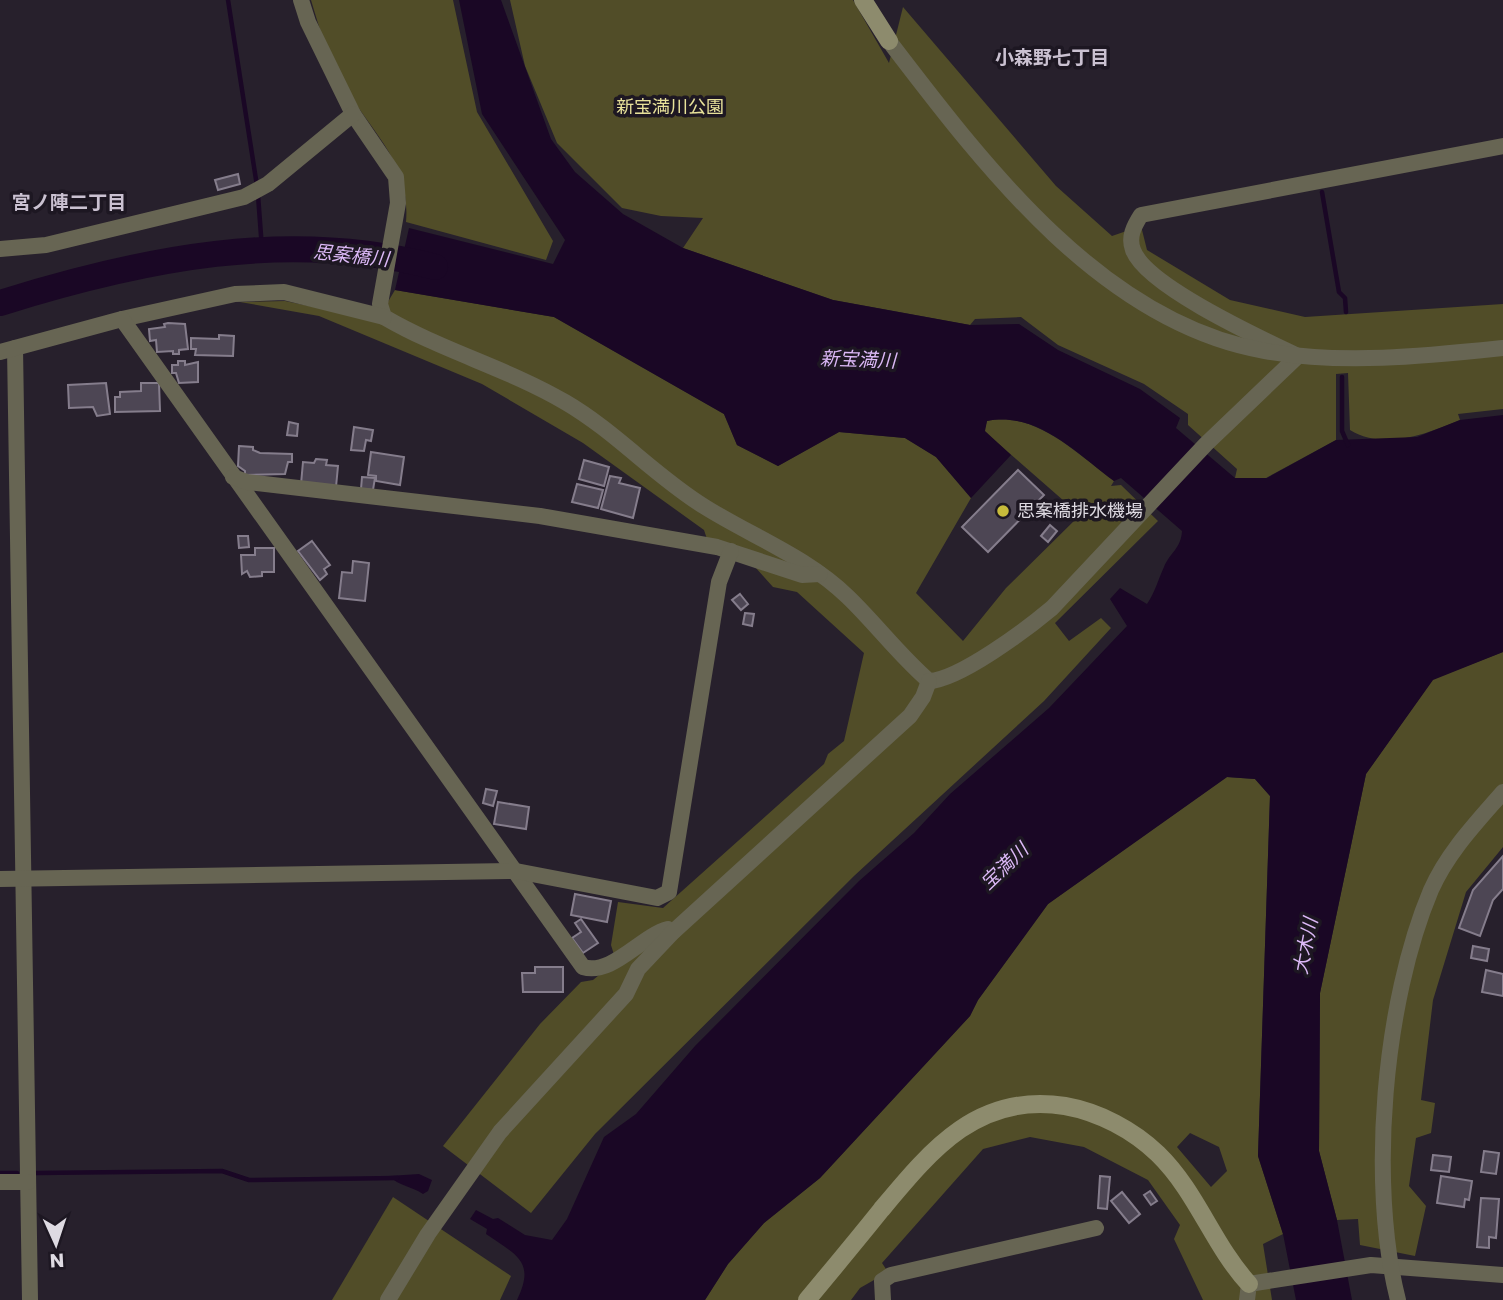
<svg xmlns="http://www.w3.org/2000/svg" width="1503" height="1300" font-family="Poppins,'Noto Sans JP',sans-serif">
	<rect width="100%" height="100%" fill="#27202c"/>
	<g fill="#514d28" fill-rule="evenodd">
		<path d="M311,0H453L477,112L553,241L546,260L406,222C411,161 370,132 342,82C328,57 319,27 311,0Z"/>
		<path d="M510,0H853L889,63L903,7L1056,186L1112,236L1141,226L1147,250L1230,300L1305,317L1503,304V409L1458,414L1460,420C1426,434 1384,451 1350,430L1348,373L1336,374V440L1266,478H1235L1237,469L1188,425V414L1144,384L1058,345L1021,317L975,319L970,325L833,300L683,248L703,218L661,216L622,208L557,143L525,66Z"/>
		<path d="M395,290L554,317L724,414L737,445L778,466L839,432L905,438L936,457L971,498L916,593L963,641L1006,588L1080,515L984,431L987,421C1036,411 1076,453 1114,481L1111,486L1121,485L1158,521L1055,623L1069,641L1101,618L1111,628L1044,701L854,876L595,1134L531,1213L443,1146L540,1024L581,982L593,980L616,961L611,945L618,902L663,908L824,764L828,754L844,741L864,653L797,592L773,587L739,549L707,539L704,530L583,443L482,384L319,316L240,302L285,301L377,320Z"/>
		<polygon points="1503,652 1503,847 1466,892 1433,1000 1421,1100 1435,1103 1431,1133 1416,1138 1409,1186 1426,1206 1415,1256 1360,1245 1358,1219 1337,1220 1319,1151 1320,993 1366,774 1433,679"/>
		<path d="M1227,777L1255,779L1270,796L1258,1156L1283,1234L1263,1244L1272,1300H1203L1174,1239L1180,1225L1148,1180L1084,1147L1030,1137L983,1149L882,1263L888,1272L860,1288L851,1300H705L728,1264L764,1223L820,1178L970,1016L978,1000L1048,904ZM1190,1133L1219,1147L1227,1171L1211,1187L1177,1147Z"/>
		<polygon points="393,1197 511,1276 500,1300 332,1300"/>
	</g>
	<g fill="#1a0725">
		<path d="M459,0H501L551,139L575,172L623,214L683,248L833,300L970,325L1019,324L1058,350L1140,389L1180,418L1176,428L1235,478H1267L1336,440L1417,437L1460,420L1503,415V652L1433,680L1366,774L1320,993L1319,1151L1337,1220L1352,1300H1296L1283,1234L1258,1156L1270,796L1255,779L1227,777L1048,904L978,1000L970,1016L820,1178L764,1223L728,1264L705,1300H517C536,1261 516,1255 486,1234L487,1229L470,1219L476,1210L493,1219L498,1218L525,1235L552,1240L567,1219L604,1137L636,1114L695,1046L859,881L914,833L950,794L1049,708L1127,626L1110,599L1120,588L1147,604C1155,592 1158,580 1164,567C1170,552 1181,549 1182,531L1121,478L1114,481C1076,453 1037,411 987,421L985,431L1011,455L971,498L936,457L905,438L839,432L778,466L737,445L724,414L554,317L395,290L409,228L553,264L565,240L482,114Z"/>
		<path d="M419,1174L432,1180L428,1191L423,1194C411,1186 399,1186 389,1176Z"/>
	</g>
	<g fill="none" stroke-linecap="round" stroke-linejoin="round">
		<g stroke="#1a0725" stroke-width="4.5">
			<polyline points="228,0 257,186"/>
			<polyline points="1322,192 1339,292 1345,298 1346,312"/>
			<polyline points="258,195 262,249"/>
			<polyline points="1342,377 1342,431 1348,445"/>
			<polyline points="0,1173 17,1173"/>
			<polyline points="36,1173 222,1171 249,1180 397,1178"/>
		</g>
		<path stroke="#1a0725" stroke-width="26" d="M0,303C141,259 289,228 435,267"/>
	</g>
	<g fill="#4d4654" stroke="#857d8c" stroke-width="2">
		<polygon points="238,174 240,184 218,190 215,180"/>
		<polygon points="168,323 185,324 188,349 179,350 179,354 173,354 173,351 157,352 156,340 150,341 149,329 165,327 164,324"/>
		<polygon points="219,335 234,336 233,356 195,355 196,349 191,349 191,338 219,339"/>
		<polygon points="178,361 185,361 185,365 198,362 198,382 179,383 176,373 172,373 172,365 178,365"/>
		<polygon points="106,383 110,414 97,416 93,407 69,408 68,385"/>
		<polygon points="141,383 159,383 160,411 115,412 115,397 120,397 120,392 141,391"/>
		<polygon points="289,422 298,424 297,436 287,435"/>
		<polygon points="354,427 373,430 371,441 366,440 364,451 351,450"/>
		<polygon points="239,446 253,447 253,450 260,453 292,454 292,462 288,462 285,474 245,475 245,471 238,466"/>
		<polygon points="371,452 404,457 400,485 376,481 376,476 368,475"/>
		<polygon points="316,459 327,460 326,465 338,466 336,487 301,484 303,462 314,463"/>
		<polygon points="584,460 609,467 604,486 579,479"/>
		<polygon points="1018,470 1044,495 988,552 962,527"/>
		<polygon points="610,476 621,478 619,483 640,488 633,518 601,509"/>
		<polygon points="362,477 375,478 373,490 361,489"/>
		<polygon points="577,484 603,490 598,508 572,502"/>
		<polygon points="1050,525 1057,531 1048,542 1041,536"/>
		<polygon points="238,536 248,536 249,547 239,548"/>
		<polygon points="312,541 330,565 324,569 327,574 320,580 298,551"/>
		<polygon points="255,548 274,548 274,572 262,572 262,576 250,577 247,571 242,574 241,555 255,555"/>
		<polygon points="353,561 369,563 365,601 339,598 342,572 352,573"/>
		<polygon points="740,594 748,604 741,610 732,600"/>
		<polygon points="745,613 754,614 752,626 743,624"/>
		<polygon points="486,789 497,791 493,806 483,803"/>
		<polygon points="498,802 529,807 526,829 494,824"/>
		<polygon points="1503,856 1503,889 1493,900 1480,936 1459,928 1473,890"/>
		<polygon points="575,894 611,901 607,922 571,915"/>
		<polygon points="581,919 598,943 583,953 572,938 581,932 575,923"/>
		<polygon points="1473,946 1489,949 1487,961 1471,958"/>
		<polygon points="535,967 563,967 563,992 523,992 522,973 535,973"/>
		<polygon points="1486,970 1503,974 1503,996 1482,992"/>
		<polygon points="1484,1151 1499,1153 1496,1174 1481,1172"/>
		<polygon points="1433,1155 1451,1157 1449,1172 1431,1170"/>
		<polygon points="1100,1176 1110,1177 1107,1209 1098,1208"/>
		<polygon points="1441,1176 1472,1181 1469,1200 1465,1199 1464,1207 1437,1203"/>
		<polygon points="1150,1191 1157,1201 1151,1205 1144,1195"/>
		<polygon points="1122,1192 1140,1214 1129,1223 1111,1201"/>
		<polygon points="1481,1198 1499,1199 1496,1238 1489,1237 1489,1248 1477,1247"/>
	</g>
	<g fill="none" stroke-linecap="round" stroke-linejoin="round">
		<g stroke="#676553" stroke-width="16">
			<path d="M301,0L308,22L353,114L396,177L398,203L380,304L384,317C442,351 507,368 565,402C615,431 656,477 705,507C753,537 807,557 848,597C876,624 899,655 929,681C959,680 1027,629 1052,608L1206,444L1298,356C1262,339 1146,286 1133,250C1128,237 1134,226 1141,215L1503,146"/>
			<path d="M889,41C983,164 1102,323 1265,351C1342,365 1426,356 1503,348"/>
			<polyline points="0,249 46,245 244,197 268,184 353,114"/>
			<polyline points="122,319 235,294 284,292 384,317"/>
			<polyline points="15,348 30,1300"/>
			<path d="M0,352L122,319L583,967C612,976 641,936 668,929L673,932"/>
			<polyline points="233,477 247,482 540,516 717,547 802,575 820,574"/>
			<polyline points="0,879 516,871 657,898 669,892 719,582 731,551"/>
			<polyline points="0,1182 28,1182"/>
			<polyline points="388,1300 428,1234 500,1132 626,994 638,969 673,932 910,716 923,697 929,681"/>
			<polyline points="883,1300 882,1281 891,1275 1096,1228"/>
			<polyline points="1247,1300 1249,1284 1371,1265 1503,1275"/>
			<path d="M1398,1300C1368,1183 1384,1001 1431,890C1448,852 1476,823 1503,792"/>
		</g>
		<g stroke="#8d8b6d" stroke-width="18">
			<polyline points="863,0 889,41"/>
			<path d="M807,1300C832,1270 857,1240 881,1210C931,1150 978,1092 1065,1106C1099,1112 1133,1130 1158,1154C1197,1192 1213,1245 1249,1284"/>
		</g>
	</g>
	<circle fill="#c7bb3b" stroke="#1d1722" stroke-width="2.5" cx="1003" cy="511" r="7"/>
	<g text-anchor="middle" stroke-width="7" stroke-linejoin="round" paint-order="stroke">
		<g font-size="18" fill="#e8e29a" stroke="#1d1722">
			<text x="670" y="113">新宝満川公園</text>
		</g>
		<g font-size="18" fill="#dedae2" stroke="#1d1722" text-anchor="start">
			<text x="1017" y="517">思案橋排水機場</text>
		</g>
		<g font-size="19" font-weight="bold" fill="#cac1d1" stroke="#1d1722">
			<text x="1052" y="64">小森野七丁目</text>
			<text x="69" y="209">宮ノ陣二丁目</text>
		</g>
		<g font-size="19" font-style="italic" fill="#dbb8f6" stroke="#1d1722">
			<text transform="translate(351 255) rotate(6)" y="7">思案橋川</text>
			<text transform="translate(858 359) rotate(2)" y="7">新宝満川</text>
			<text transform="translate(1004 866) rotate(-44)" y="7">宝満川</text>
			<text transform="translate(1305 946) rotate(-79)" y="7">大木川</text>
		</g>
	</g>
	<g transform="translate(56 1244) rotate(177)" stroke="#1d1722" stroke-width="5" paint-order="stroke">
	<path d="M0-5L12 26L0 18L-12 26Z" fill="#dedae2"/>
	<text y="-10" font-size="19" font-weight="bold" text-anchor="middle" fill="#dedae2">N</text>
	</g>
</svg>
